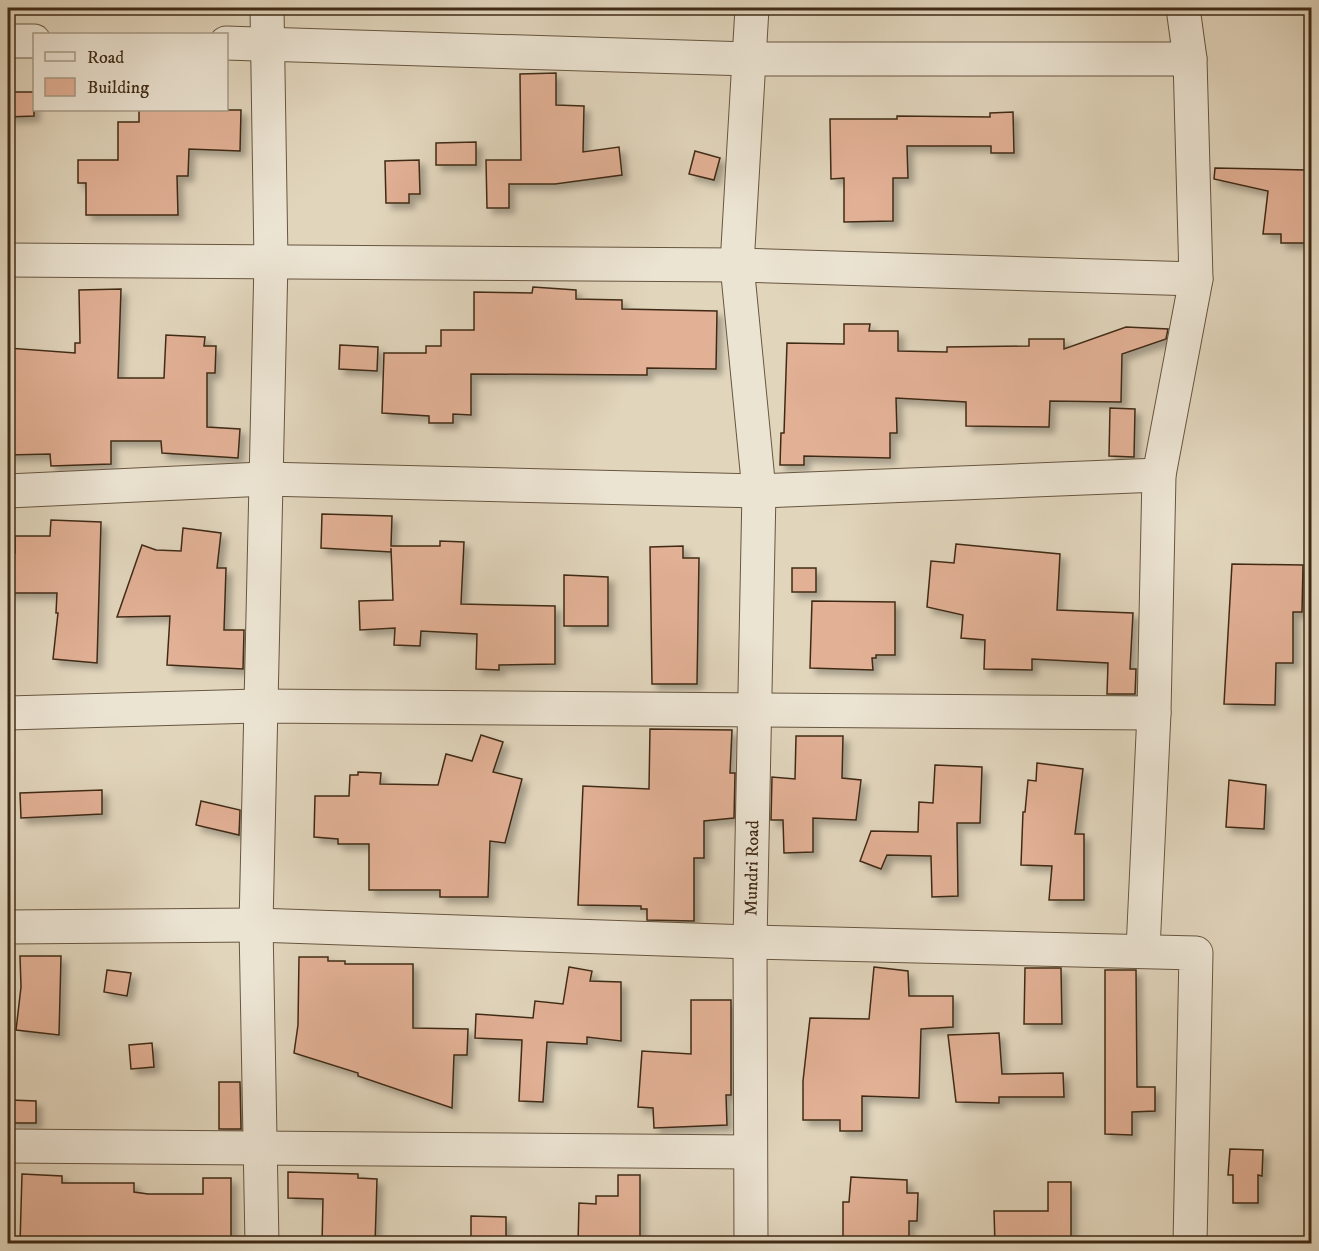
<svg xmlns="http://www.w3.org/2000/svg" width="1319" height="1251" font-family="'IM FELL DW Pica',serif">
	<defs>
		<filter id="shadow"><feDropShadow dx="5.5" dy="5.5" stdDeviation="3" flood-color="#0004"/></filter>
	</defs>
	<rect width="100%" height="100%" fill="#e1d5bc"/>
	<filter id="stains"><feTurbulence type="fractalNoise" baseFrequency=".00333" numOctaves="4"/><feColorMatrix values="0 0 0 0 .2 0 0 0 0 .09 0 0 0 0 .02 0 0 0 .5 -.17"/></filter>
	<radialGradient id="worn" r=".72"><stop offset=".6" stop-color="#630" stop-opacity="0"/><stop offset="1" stop-color="#630" stop-opacity=".3"/></radialGradient>
	<g fill="#e2b095" stroke="#402b16" stroke-width="1.5" filter="url(#shadow)">
		<polygon points="556,73 556,105 584,106 583,152 619,147 622,175 555,184 509,184 509,208 487,208 486,160 521,160 520,74"/>
		<polygon points="8,92 34,92 34,116 8,117"/>
		<polygon points="139,110 241,110 240,151 189,149 188,176 177,176 178,215 86,215 86,183 78,183 78,160 118,160 118,122 139,122"/>
		<polygon points="1013,112 1014,153 991,153 991,146 907,146 908,178 893,178 893,221 844,222 844,178 831,179 830,119 897,119 897,116 990,117 990,113"/>
		<polygon points="476,142 476,165 436,165 436,143"/>
		<polygon points="695,151 720,158 714,180 689,174"/>
		<polygon points="419,160 420,194 409,194 409,203 386,203 385,161"/>
		<polygon points="1215,168 1306,170 1305,243 1281,243 1281,234 1263,234 1268,191 1214,179"/>
		<polygon points="533,287 576,290 576,299 622,300 622,309 717,311 716,369 647,368 647,375 471,374 471,415 453,414 453,423 429,423 429,416 382,413 384,353 426,353 426,346 441,346 441,330 474,330 474,292 532,293"/>
		<polygon points="121,289 118,378 164,378 166,335 205,337 204,346 216,346 215,373 207,373 207,427 240,429 238,458 162,453 161,441 111,441 111,464 51,466 50,454 8,455 8,348 75,353 75,343 80,343 79,290"/>
		<polygon points="844,324 870,324 869,331 898,331 898,351 947,352 947,347 1029,346 1029,339 1064,339 1064,349 1126,327 1168,329 1166,339 1122,354 1121,402 1050,401 1049,427 966,426 966,402 896,398 897,433 890,433 890,458 804,456 804,465 780,465 781,433 784,433 787,343 844,344"/>
		<polygon points="340,345 378,347 377,371 339,369"/>
		<polygon points="1110,408 1135,409 1134,457 1109,456"/>
		<polygon points="322,514 392,516 391,546 440,546 440,541 464,542 461,604 555,606 555,664 499,665 499,670 476,669 477,634 421,631 420,646 394,645 395,628 360,630 359,601 393,600 391,548 391,552 321,548"/>
		<polygon points="51,520 101,522 97,663 53,659 58,613 56,613 57,593 8,593 8,553 15,553 15,536 50,536"/>
		<polygon points="183,528 221,533 217,568 226,568 224,630 244,630 243,669 167,665 170,616 117,617 142,545 156,550 181,551"/>
		<polygon points="956,544 1060,554 1057,610 1133,613 1130,669 1136,669 1135,694 1107,694 1108,663 1032,659 1032,670 984,669 985,640 961,638 963,615 927,607 931,561 954,563"/>
		<polygon points="683,546 683,558 699,558 697,684 652,684 650,547"/>
		<polygon points="1232,564 1303,565 1302,612 1293,612 1293,663 1276,663 1275,705 1224,704"/>
		<rect x="792" y="568" width="24" height="24"/>
		<polygon points="564,575 608,577 608,626 564,626"/>
		<polygon points="812,601 895,602 895,655 876,655 876,658 872,658 873,670 810,668"/>
		<polygon points="650,729 732,730 730,773 735,773 734,818 704,821 704,858 694,858 694,921 647,920 647,909 641,909 641,906 578,905 583,786 649,789"/>
		<polygon points="481,735 503,742 493,772 522,779 505,843 490,841 488,897 440,897 440,890 369,890 369,844 338,844 338,839 314,837 315,796 349,796 350,775 358,775 358,772 381,773 380,784 438,785 446,754 472,761"/>
		<polygon points="796,736 843,736 842,778 861,780 856,820 813,818 813,852 784,853 783,820 771,820 772,777 795,779"/>
		<polygon points="1037,763 1083,769 1075,834 1084,834 1084,900 1049,900 1052,866 1021,865 1023,812 1025,812 1028,780 1036,781"/>
		<polygon points="935,765 982,767 980,823 957,823 958,896 932,897 931,856 887,855 881,869 860,861 871,831 918,832 919,802 933,803"/>
		<polygon points="1229,780 1266,785 1264,829 1226,827"/>
		<polygon points="102,790 102,814 21,818 20,793"/>
		<polygon points="201,801 240,810 239,835 196,825"/>
		<polygon points="20,956 61,956 59,1035 16,1030 21,987"/>
		<polygon points="299,957 328,957 328,961 345,961 345,964 413,964 413,1028 468,1029 467,1055 454,1055 452,1108 358,1076 358,1073 294,1053 298,1025"/>
		<polygon points="569,967 592,971 590,981 621,982 621,1041 587,1037 587,1044 547,1042 543,1102 519,1101 522,1040 475,1038 476,1014 533,1018 535,1001 563,1004"/>
		<polygon points="874,967 908,971 909,996 953,996 953,1027 921,1029 919,1098 862,1096 862,1131 840,1131 840,1120 803,1120 803,1081 810,1018 869,1019"/>
		<polygon points="1025,968 1061,968 1062,1024 1024,1024"/>
		<polygon points="107,970 131,973 127,996 104,992"/>
		<polygon points="1105,970 1136,970 1137,1087 1155,1087 1155,1111 1132,1112 1132,1135 1105,1134"/>
		<polygon points="691,1000 731,1000 731,1095 726,1095 727,1125 654,1128 653,1108 638,1107 642,1051 691,1054"/>
		<polygon points="999,1033 1002,1074 1063,1073 1064,1097 999,1097 999,1103 956,1102 948,1035"/>
		<polygon points="152,1043 154,1067 131,1069 129,1045"/>
		<polygon points="219,1082 240,1082 241,1129 219,1129"/>
		<polygon points="10,1100 36,1101 36,1123 10,1123"/>
		<polygon points="1230,1149 1263,1150 1262,1176 1258,1175 1258,1203 1233,1203 1233,1175 1228,1175"/>
		<polygon points="288,1172 358,1174 358,1178 377,1179 375,1244 322,1244 323,1199 288,1198"/>
		<polygon points="22,1174 62,1176 62,1183 134,1183 134,1192 148,1194 203,1194 203,1178 231,1178 231,1243 20,1244"/>
		<polygon points="618,1175 640,1175 640,1244 578,1244 579,1203 596,1204 596,1196 618,1196"/>
		<polygon points="851,1177 907,1180 907,1193 918,1193 917,1221 909,1221 909,1244 872,1244 873,1239 843,1239 843,1202 849,1202"/>
		<polygon points="1048,1182 1071,1182 1071,1244 995,1244 994,1211 1048,1211"/>
		<polygon points="471,1216 506,1217 506,1244 471,1244"/>
	</g>
	<g fill="none" stroke-linecap="round" stroke-linejoin="round">
		<g stroke="#685640" stroke-width="35">
			<g id="minor">
				<polyline points="8,41 34,41"/>
				<polyline points="226,43 749,59 1190,59"/>
				<polyline points="8,260 737,265 1196,279"/>
				<polyline points="8,491 264,479 759,491 1159,475"/>
				<polyline points="8,713 260,706 1154,713"/>
				<polyline points="8,927 256,925 750,942 1196,953 1190,1244"/>
				<polyline points="1143,950 1154,713 1159,475 1196,279 1190,59 1183,8"/>
				<polyline points="8,1146 749,1152"/>
				<polyline points="262,1244 256,925 271,261 267,8"/>
				<path id="s1" d="M751,1244L750,942L759,491L737,265L752,8"/>
			</g>
		</g>
		<use href="#minor" stroke="#ece4d3" stroke-width="33"/>
	</g>
	<g text-anchor="middle" stroke-width="5" stroke-linejoin="round" paint-order="stroke">
		<g font-size="18" fill="#402b16" stroke="#ece4d3">
			<text dy="6" stroke="none"><textPath href="#s1" startOffset="376">Mundri Road</textPath></text>
		</g>
	</g>
	<rect width="1319" height="1251" fill="none" stroke="#e1d5bc" stroke-width="30"/>
	<rect x="9" y="9" width="1301" height="1233" fill="none" stroke="#402b16" stroke-width="3"/>
	<rect x="15" y="15" width="1289" height="1221" fill="none" stroke="#402b16" stroke-width="1.5"/>
	<rect x="33" y="33" width="195" height="78" fill="#ece4d3" stroke="#a79a87" stroke-width="1.5"/>
	<rect x="45" y="52" width="30" height="9" fill="#ece4d3" stroke="#a79a87" stroke-width="1.5"/>
	<text x="87" y="63" font-size="18" fill="#402b16">Road</text>
	<rect x="45" y="78" width="30" height="18" fill="#e2b095" stroke="#a79a87" stroke-width="1.5"/>
	<text x="87" y="93" font-size="18" fill="#402b16">Building</text>
	<rect width="100%" height="100%" filter="url(#stains)"/>
	<rect width="100%" height="100%" fill="url(#worn)"/>
</svg>
